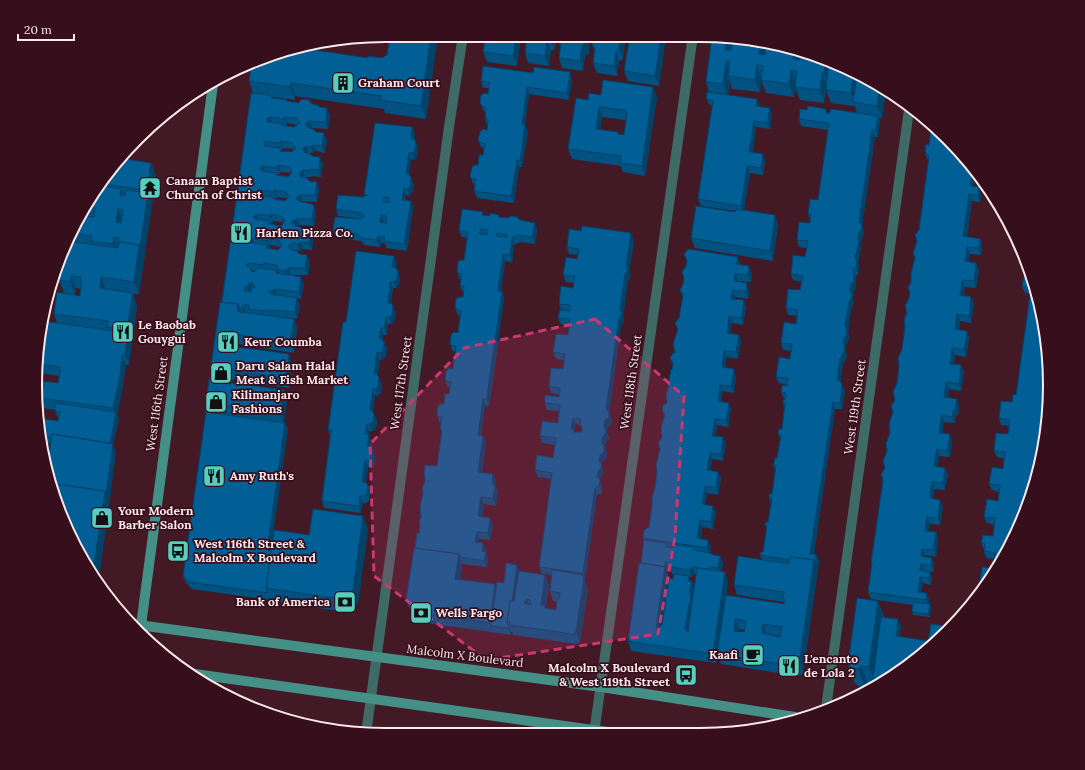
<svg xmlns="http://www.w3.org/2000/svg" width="1085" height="770" font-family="Lora,serif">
	<rect width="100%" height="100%" fill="#421925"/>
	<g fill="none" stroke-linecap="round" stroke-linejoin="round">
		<g stroke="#3e6b65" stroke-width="10">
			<polyline points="826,708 909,110"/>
			<polyline points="594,733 693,35"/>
			<polyline points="366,734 449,127 463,35"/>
		</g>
		<g stroke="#449086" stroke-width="10">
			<polyline points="131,624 601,687 795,717"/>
			<polyline points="140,633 213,84"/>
			<polyline points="188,673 615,733"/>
		</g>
	</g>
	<g fill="#015280" fill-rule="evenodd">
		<path d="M438,35L426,119L385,113L384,109L295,96V100L271,97L272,98L287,100L288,102L298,103L312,104L330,115L328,129L312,128L311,129L327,140L325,153L316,151L313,153H308L323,164L321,177L313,176L310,177H305L304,178L319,189L317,202L302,201L301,202L316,212L314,226L299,225L297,226L302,229L311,230L313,237L312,250L303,249L300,251L295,250L294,251L299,254L307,255L310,262L308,275H290L304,284L301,299L297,298L300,305L297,319L285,317L294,319L297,329L294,353L243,345L241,344H237V348L292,364L289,388L238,381L236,379L232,380V383L284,390L287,400L284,422L288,429L270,551H271L309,535L363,516L368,529L358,603L346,612L271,601L270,600L192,589L186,583L183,576L206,412L205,409L253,93L249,81L303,47L314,49L315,50L368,58H382ZM287,123L298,125L294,127L284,126H287ZM283,148L294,149L291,152L281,151V150H283ZM280,172L292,173L288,177L278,175L277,174H280ZM277,197L287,198L285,201L274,200V199H276ZM273,221L284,222L281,226L271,224L270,223H273ZM270,245L280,247L278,250L267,248V247L270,248ZM251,270L255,271L254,272H252ZM276,271L279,272L280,274L277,273Z"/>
		<polygon points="486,35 521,35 517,66 487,62 483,52"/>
		<polygon points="524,35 557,35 555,49 551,51 549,66 528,63 525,53 526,41"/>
		<polygon points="626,35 623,59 619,61 617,76 597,73 593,63 595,52 592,45"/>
		<polygon points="666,35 659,86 628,81 624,71"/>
		<path d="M712,36L769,42L800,54L799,60L875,82L886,91L882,118H879L880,123L878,137H875L862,225L864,234L861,240L860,245L861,248L858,263L859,268L858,274L856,276V288L854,291L853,297L854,303L851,309L848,331L849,339L845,348L847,357L843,364L840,381L845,391L842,409H835L814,554H816L819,561L803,674L798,676L721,664L718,655L716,663L631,651L628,641L641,564L644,541L643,538L649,527L665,417L662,411L667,403L669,387L668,386L673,364L670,358L675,352L678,330L675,323L679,318L683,297L680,290L740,263V265L752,273L751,282L738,281V282L749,290L748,299L735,297V299L746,307L743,325L732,323L730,333L739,335L741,341L738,359L727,357L725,366V368L736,376L734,393L723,391L721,402L729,403L731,409L728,427L717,425L715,436L723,437L726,444L723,461L712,459L710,470L721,478L718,495L707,493L705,505L716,512L713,529L702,527L701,539L711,547L710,553L713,555L720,556L723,563L721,572H725L728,582L726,596L784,604V602L737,595L734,585L762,560L760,555L763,552L767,530L765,525L768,522L771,504L769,497L772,494L775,470L773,465L777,458L780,439L778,434L782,429L784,408L783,403L785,400V399H784L781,392L787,386V385L779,383L776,377L790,359L791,351L783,350L781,343L796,324L797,316L788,315L786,308L800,290L802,282L793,280L791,274L805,257L807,248L799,247L797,240L810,223V221L808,214L818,200L828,130L801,126L799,119L828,113H857L855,106L831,103L826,90L824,103L800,100L795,87L794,97L766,93L761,80V78L760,92L732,89L730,81L728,95L760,105L759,107L772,115L770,129L756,127L753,152L763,154L765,161L763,175L750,173L744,210L775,215L778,225L773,261L695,248L691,238L736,211L701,206L698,199L712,106L709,104L706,98L709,92L706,82ZM668,569H670L672,574H674L673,579L667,588L669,577L667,573ZM695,574H696L694,588L692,582H691L689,577H691ZM665,601L662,625V626ZM739,629L745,630L744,632H739ZM767,634L780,636V637Z"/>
		<polygon points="558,40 589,54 585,56 583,71 562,68 559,58 560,47"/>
		<polygon points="572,79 569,100 529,94 525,124 528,131 522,167 519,167 514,203 477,198 474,191 475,185 473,183 470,176 478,165 483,155 484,150 481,147 478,140 487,130 487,126 485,119 485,113 480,103 488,94 489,88 483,88 481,81"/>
		<path d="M653,87L657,97L645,176L623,172L621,166L572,159L568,149L588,100L601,95ZM602,117L626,120L624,135L619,134L618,132L600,130Z"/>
		<polygon points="412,127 415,134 414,139 418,149 417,157 414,160 411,159 409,175 411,178 414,185 412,193 409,196 406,195 405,201 411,201 413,208 407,251 386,248 385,243 381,243 380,247 364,245 361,241 335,237 333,230 354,218 338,216 336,209 365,197 364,195"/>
		<polygon points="931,128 963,154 976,172 973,186 981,194 980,202 972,201 967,237 980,239 982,245 981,255 970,254 968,262 976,263 979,270 976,288 965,287 963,295 971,297 974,304 971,323 960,321 959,330 967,331 969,338 966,357 955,355 954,364 961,365 964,372 961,391 949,389 948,398 957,399 959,406 958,415 956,415 955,423 944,422 942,433 952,441 950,457 939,456 938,465 938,467 945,468 948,474 945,490 935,489 933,498 943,507 940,525 930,524 928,530 928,531 936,532 938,539 936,557 925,555 925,557 934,564 934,572 923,571 932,578 931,585 923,583 921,593 929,600 929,604 930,604 931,607 930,617 913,615 912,612 913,605 871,599 868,592 872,566 871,563 929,160 927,159 925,152 929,145"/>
		<polygon points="119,158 151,163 156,176 139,294 133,294 137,306 129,365 126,365 123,385 117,415 119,419 113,445 116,453 99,577 96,576 71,540 51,444 42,442 38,431 58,421 59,418 58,418 55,411 55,410 43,408 39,398 58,383 59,376 40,373 38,369 38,350 57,323 54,314 80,296 81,289 76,288 75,295 64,293 59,280 72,242 70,237"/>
		<path d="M484,216L500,217L520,220L537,229L535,244L520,242L514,245L512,262L505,261L501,291H502L504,298L492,388L489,406H485L481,435L486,442L482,473L493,474L496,481L495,484L498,491L496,506L484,504L482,517L493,525L490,540L479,539L478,542L483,543L486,550L485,552L488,559L487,567L462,564L460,580L495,584L496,588L504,583L517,565L519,571L545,575L549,584L546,607V609L556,610L557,602L553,601L550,591L552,575L542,574L539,567L552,479L538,477L535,470L553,458L555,445L542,443L540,436L558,423L559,411L547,410L545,403L559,397V394L551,393L549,386L563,369L564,360L556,359L553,352L568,335L569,326L561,324L558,318L561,310L559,304L573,288L574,283L566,282L563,275L577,259L578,255L569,254L567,247L634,240L629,272L631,276L628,281L623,316L624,321L621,325L609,412L612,419L611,425L607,427V433L609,438L605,444V447L607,453L606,459L602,462V466L604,473L600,478V481L602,487V493L597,495L585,580H584L588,589L580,642L576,644L513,635L512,632H511V635L419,622L410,610L406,600L415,548L419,533L421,517L425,479L424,474L437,466L442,433L440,429L441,424L439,421L437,414L449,394L450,388L447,386L445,379L453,369L455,352L452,350L450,343L458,333L460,317L457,314L455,307L463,297V293L460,286L461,280L459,278L457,271L464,260L467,238L462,237L459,231ZM576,424L580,425L582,430V432H575L574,430Z"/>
		<polygon points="394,256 397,263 396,268 398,271 400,278 399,286 396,288 393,288 391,303 393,306 396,313 394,322 391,324 388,324 387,335 383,335 383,340 387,348 386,357 382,360 380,359 378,375 379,378 382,384 381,393 378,396 375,395 373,411 374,414 377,420 376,429 372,431 369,431 369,435 371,441 370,447 375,457 374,465 371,468 368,467 365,483 368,485 371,492 369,501 366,503 363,503 361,513 324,508 322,501 330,437 328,430 346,322"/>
		<polygon points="1032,276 1014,540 984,588 982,587 980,581 992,568 994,559 986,558 984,551 984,549 981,543 993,536 995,525 987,523 984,517 998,501 999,492 992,490 989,484 1003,469 1004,459 997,457 994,451 1008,434 1009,426 1001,425 999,418 1012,402 1016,395 1031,294 1025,293 1022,287 1032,278"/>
		<polygon points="878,601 884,617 901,626 899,637 928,641 946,626 948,630 931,648 876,685 868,684 865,687 858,686 854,682 848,664"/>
	</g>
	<g fill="#014268">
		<polygon points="431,35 438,35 426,119 421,106"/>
		<polygon points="516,35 521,35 517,66 513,56"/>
		<polygon points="552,35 557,35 555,49 551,39"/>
		<polygon points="586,35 591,35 589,54 585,56 583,71 580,61 582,46"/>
		<polygon points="621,35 626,35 623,59 619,49"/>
		<polygon points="661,35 666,35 659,86 655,76"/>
		<polygon points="727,38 732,38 733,39 730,62 725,50"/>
		<polygon points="547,41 551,51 549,66 545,56"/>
		<polygon points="761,41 766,42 767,44 764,67 759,54"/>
		<polygon points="616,51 619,61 617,76 614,66"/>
		<polygon points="794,51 800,54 797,72 793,59"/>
		<polygon points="726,61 731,74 728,76 730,81 727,97 723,84"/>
		<polygon points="825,63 831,65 828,86 824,73"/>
		<polygon points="757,65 761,78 760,92 755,80"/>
		<polygon points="791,70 796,83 794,97 789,84"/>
		<polygon points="570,72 572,79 569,100 567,93"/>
		<polygon points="822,73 827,86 824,103 820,90"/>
		<polygon points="855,74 859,76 859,90 855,77"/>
		<polygon points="853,77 858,90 854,102 851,93"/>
		<polygon points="291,83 295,96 295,100 290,87"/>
		<polygon points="880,86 886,91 882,118 877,106"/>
		<polygon points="527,87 529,94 524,131 522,124"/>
		<polygon points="653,87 657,97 645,176 642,166"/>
		<polygon points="757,99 760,105 758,113 756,106"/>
		<polygon points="599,107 602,117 599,139 596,129"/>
		<polygon points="327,108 330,115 328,129 326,122"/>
		<polygon points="770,108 772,115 770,129 767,123"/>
		<polygon points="878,116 880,123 878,137 876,130"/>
		<polygon points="270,117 272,124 269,126 267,119"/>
		<polygon points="285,117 287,123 287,126 284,119"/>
		<polygon points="310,121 312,128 308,131 305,124"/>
		<polygon points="754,121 756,127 752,159 749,152"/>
		<polygon points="525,124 528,131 522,167 520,161"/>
		<polygon points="412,127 415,134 413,145 411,139"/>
		<polygon points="872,130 875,137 862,225 864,234 861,240 860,245 861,248 858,263 859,268 858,274 856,268 855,257 858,239 859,222"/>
		<polygon points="324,133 327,140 325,153 322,146"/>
		<polygon points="281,141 283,148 283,150 280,143"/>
		<polygon points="416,142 418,149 417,157 414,160 412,153"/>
		<polygon points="314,145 316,151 313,153 311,147"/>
		<polygon points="306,146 308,153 304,156 302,149"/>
		<polygon points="409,153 411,159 408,181 406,174"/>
		<polygon points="763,154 765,161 763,175 761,168"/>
		<polygon points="320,157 323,164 321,177 319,170"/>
		<polygon points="517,160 519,167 514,203 511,196"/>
		<polygon points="151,163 156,176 139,294 134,282 139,245 148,193 147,190"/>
		<polygon points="278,165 280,172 280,174 277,168"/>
		<polygon points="262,166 265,172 263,174 260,168"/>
		<polygon points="747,166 750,173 744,213 741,206"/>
		<polygon points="973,168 976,172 972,193 970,186"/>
		<polygon points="303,170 305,177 301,181 299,174"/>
		<polygon points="411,178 414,185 412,193 409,196 407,189"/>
		<polygon points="317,182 319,189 317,202 315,195"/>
		<polygon points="979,187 981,194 980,202 978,195"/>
		<polygon points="404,188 406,195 404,207 402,200"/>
		<polygon points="121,189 124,199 120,195"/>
		<polygon points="259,190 261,197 259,199 256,192"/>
		<polygon points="274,190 277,197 276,199 274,192"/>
		<polygon points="969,194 972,201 966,243 963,236"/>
		<polygon points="300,195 302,201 298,204 296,198"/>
		<polygon points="411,201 413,208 407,251 404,244"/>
		<polygon points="314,205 316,212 314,226 312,219"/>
		<polygon points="118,209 122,219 120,232 116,222"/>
		<polygon points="256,214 258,221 256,223 253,217"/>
		<polygon points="271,214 273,221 273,223 270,216"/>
		<polygon points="381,215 384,221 382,229 380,222"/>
		<polygon points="775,215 778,225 773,261 770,251"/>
		<polygon points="296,219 299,225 294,229 291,222"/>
		<polygon points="535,223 537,229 535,244 532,237"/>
		<polygon points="311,230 313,237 312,250 309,243"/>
		<polygon points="631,233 634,240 629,272 631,276 628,281 623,316 624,321 621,325 609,416 606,409"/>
		<polygon points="378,236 381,243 380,247 377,240"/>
		<polygon points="114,237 117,247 116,254 113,244"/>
		<polygon points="512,238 514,245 512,262 510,255"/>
		<polygon points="252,239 255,245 252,248 250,241"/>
		<polygon points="267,239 270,245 270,248 267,241"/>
		<polygon points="980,239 982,245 981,255 979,248"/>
		<polygon points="301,242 303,249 300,251 298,244"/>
		<polygon points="967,247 970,254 967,268 965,261"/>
		<polygon points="503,254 505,261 500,298 498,291"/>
		<polygon points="307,255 310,262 308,275 305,268"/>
		<polygon points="394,256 397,263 395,274 392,267"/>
		<polygon points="738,257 740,263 739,271 736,264"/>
		<polygon points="976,263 979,270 976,288 974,281"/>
		<polygon points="749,266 752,273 751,282 748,275"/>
		<polygon points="289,268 291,275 287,277 285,271"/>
		<polygon points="853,269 856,276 856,288 854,291 853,297 854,303 851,309 848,331 849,339 845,348 847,357 843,364 840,386 837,380"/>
		<polygon points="398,271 400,278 399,286 396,288 394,282"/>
		<polygon points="735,274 738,281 737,288 734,281"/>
		<polygon points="71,276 76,288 75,295 71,282"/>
		<polygon points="101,277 106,290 100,288"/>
		<polygon points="301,277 304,284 301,299 299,292"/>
		<polygon points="962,280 965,287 962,302 960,295"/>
		<polygon points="390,281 393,288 390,310 388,303"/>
		<polygon points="250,282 253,289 249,294 247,287"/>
		<polygon points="747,283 749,290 748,299 746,292"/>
		<polygon points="52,287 50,299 49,297"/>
		<polygon points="275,289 277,295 275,297 272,291"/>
		<polygon points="733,290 735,297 734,305 731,299"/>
		<polygon points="502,291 504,298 489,406 487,399"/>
		<polygon points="133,293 137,306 129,365 125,355 128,333 127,330"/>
		<polygon points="971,297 974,304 971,323 969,316"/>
		<polygon points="297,298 300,305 297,319 295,312"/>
		<polygon points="744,300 746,307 743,325 741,318"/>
		<polygon points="238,304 242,314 237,310"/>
		<polygon points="243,305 245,311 245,315 242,308"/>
		<polygon points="393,306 396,313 394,322 391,324 389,317"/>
		<polygon points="957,314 960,321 958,336 955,329"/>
		<polygon points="729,316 732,323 729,339 727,333"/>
		<polygon points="386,317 388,324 387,335 384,328"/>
		<polygon points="294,319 297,329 294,353 290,343"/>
		<polygon points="381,328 383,335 382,345 379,338"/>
		<polygon points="967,331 969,338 966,357 964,350"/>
		<polygon points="234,335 237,344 235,356 232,347"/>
		<polygon points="739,335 741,341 738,359 736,352"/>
		<polygon points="384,342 387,348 386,357 382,360 380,353"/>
		<polygon points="952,348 955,355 953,371 950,364"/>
		<polygon points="724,351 727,357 724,374 722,367"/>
		<polygon points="377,352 380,359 377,381 374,374"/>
		<polygon points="289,354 292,364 289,388 285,378"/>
		<polygon points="122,355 126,365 123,385 117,415 119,419 113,445 116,453 99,577 94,564 105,491 110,446 116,415 113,408"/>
		<polygon points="961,365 964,372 961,391 959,384"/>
		<polygon points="734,369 736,376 734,393 731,386"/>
		<polygon points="229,370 232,380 231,391 227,382"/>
		<polygon points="379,378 382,384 381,393 378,396 375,389"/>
		<polygon points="946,382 949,389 947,404 944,397"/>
		<polygon points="720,385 723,391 720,408 718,401"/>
		<polygon points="842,385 845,391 842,409 840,403"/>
		<polygon points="373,389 375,395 372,416 370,410"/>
		<polygon points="284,390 287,400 284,424 280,414"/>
		<polygon points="483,399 485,406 480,441 478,435"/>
		<polygon points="957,399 959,406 958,415 955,409"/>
		<polygon points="833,402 835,409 813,560 810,554"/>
		<polygon points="729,403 731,409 728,427 726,420"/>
		<polygon points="225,406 228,416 227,421 224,411"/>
		<polygon points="954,408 956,415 955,423 952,417"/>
		<polygon points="609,412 612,419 611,425 607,427 607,433 609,438 605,444 605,447 607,453 606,459 602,462 602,466 604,473 600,478 600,481 602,487 602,493 599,486 597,477 605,420"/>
		<polygon points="374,414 377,420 376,429 372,431 370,424"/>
		<polygon points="942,415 944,422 942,439 939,433"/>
		<polygon points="573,418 576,424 574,430 577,437 571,429"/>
		<polygon points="715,419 717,425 715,442 712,436"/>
		<polygon points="285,423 288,429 270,557 267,550"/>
		<polygon points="367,424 369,431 369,435 371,441 370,453 367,446 365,434"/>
		<polygon points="950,434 952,441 950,457 947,451"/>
		<polygon points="483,436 486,442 481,479 478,472"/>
		<polygon points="723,437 726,444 723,461 721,454"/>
		<polygon points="937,449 939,456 937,473 934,466"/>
		<polygon points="373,450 375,457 374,465 371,468 368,461"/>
		<polygon points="710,453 712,459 710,477 707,470"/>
		<polygon points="365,460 368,467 365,489 362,482"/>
		<polygon points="945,468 948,474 945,490 943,483"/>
		<polygon points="718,472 721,478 718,495 716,488"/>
		<polygon points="493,474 496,481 494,490 492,484"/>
		<polygon points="932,482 935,489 932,505 930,498"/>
		<polygon points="495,484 498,491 496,506 493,499"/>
		<polygon points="368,485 371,492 369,501 367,494"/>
		<polygon points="705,486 707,493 705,511 702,504"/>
		<polygon points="595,488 597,495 585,580 583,573"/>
		<polygon points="360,496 363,503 361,513 359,506"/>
		<polygon points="481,497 484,504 481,523 478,516"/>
		<polygon points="940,500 943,507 940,525 938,518"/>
		<polygon points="713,506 716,512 713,529 711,522"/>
		<polygon points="363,516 368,529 358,603 346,612 341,599"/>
		<polygon points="927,517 930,524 927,538 925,531"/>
		<polygon points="490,518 493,525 490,540 488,533"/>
		<polygon points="700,520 702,527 700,545 697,538"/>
		<polygon points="477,532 479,539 478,549 475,542"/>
		<polygon points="936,532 938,539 936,557 933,550"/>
		<polygon points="708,540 711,547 709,554 707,548"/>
		<polygon points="483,543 486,550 485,558 482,551"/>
		<polygon points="922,549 925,555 924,563 921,556"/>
		<polygon points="486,552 488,559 487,567 484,561"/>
		<polygon points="459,554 462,564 459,589 455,579"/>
		<polygon points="816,554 819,561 803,674 799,664 814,560"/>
		<polygon points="720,556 723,563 721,575 718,568"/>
		<polygon points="932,558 934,564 934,572 931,565"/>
		<polygon points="665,562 668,569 667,573 669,577 666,600 664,597 665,601 660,638 656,628"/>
		<polygon points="921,564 923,570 922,577 920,570"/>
		<polygon points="517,565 520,571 512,626 510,622 509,622"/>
		<polygon points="693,567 695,574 691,577 689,570"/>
		<polygon points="725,572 728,582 716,663 713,654"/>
		<polygon points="930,572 932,578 931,585 929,578"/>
		<polygon points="545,575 549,584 546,607 549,615 541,605"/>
		<polygon points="689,576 692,584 692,582 696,592 689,639 685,629 688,581"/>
		<polygon points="920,577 923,583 920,599 918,592"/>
		<polygon points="584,579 588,589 580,642 576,632"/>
		<polygon points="495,584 499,594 491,626 490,623"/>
		<polygon points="927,593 929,600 929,607 926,600"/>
		<polygon points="527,599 531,609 524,603"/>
		<polygon points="878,601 884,619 873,678 869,667"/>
		<polygon points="930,604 931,607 930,617 928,614"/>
		<polygon points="735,619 739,629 737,641 734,631"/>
		<polygon points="898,619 901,626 898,643 896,636"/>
		<polygon points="763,624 767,634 762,633"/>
		<polygon points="509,626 511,632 511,635 508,628"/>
		<polygon points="861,666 868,684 865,687 858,669"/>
		<polygon points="328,723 330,729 327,728"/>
	</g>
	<g fill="#015f95" stroke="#014268" fill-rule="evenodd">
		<polygon points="390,35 431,35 421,106 380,100 381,96 291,83 290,87 249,81 251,67 294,47 301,46 314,49 314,50 368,58 368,56 382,58 387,55"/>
		<polygon points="486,35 516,35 513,56 483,52"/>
		<polygon points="524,35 552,35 551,39 547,41 545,56 525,53 527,39"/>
		<polygon points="559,35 586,35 585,44 582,46 580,61 559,58 561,43 558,40"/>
		<polygon points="594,35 621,35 619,49 616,51 614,66 593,63 595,48 592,45"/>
		<polygon points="630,35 661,35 655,76 624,71"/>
		<polygon points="712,36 727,38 725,50 731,50 733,38 761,41 759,54 765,55 767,42 769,42 794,51 793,59 800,60 800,54 825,63 824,73 822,73 820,90 795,87 797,71 791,70 789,84 761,80 763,66 757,65 755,80 728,76 730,61 726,61 723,84 706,82"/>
		<polygon points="830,65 855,74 855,77 853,77 851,93 826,90 828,67 830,67"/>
		<polygon points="483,66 533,73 534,67 570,72 567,93 527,87 522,124 525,124 520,161 517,160 511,196 474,191 476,179 472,179 470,176 472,167 474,165 478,165 479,155 483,155 485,144 481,143 478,140 480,132 483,129 487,130 488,119 485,119 486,107 483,107 480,103 481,95 485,93 488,94 490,82 481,81"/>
		<polygon points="857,75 875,82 880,86 877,106 853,102"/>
		<path d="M603,80L653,87L642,166L620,163L621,156L568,149L576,98L588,100L589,93L601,95ZM599,107L625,110L627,113L624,135L618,134V132L596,129Z"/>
		<polygon points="707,92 757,99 756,106 770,108 767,123 754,121 749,152 763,154 761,168 747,166 741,206 698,199 713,101 706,98"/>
		<path d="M251,93L269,95L272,98L287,100L286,101L298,103L302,99L309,100L312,104L317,105L320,107L327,108L326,122L310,121L305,124L309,128L313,129L316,132L324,133L322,146L314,145L311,147L306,146L302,149L305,153L310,154L312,156L320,157L319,170L311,169L308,171L303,170L299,174L301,177L307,178L309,181L317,182L315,195H300L296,198L299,201L314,205L312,219H296L291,222L295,226L300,227L302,229L311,230L309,243L301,242L298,244L293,243L288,246L291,250L297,251L299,254L307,255L305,268H289L285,271L279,270L276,265L264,263V265L249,263L246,265L250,267L252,272H254L258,268L275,270L277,273L301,277L299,292L275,289L272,291L268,290L271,294L297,298L295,312L268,310L265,311L248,309L249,305H243L242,308H239L238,304L222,302ZM270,117L284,119L285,117L297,118L300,123L294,127L283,126V124L268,122L267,119ZM264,141L280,143L281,141L292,143L296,148L291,152L280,151V148L265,146ZM278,165L290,167L292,173L288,177L276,175L277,173L262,171L260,168L262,166L277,168ZM259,190L274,192V190L286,192L289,197L285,201L273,199V197L258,195L256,192ZM256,214L270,216L271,214L282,216L285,221L281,226L269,224L270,221L255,219L253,217ZM252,239L267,241V239L279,240L282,246L278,250L266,248L267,245L252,243L250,241ZM250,282L253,283L255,288H251V292L245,291V287H247Z"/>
		<polygon points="808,106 826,109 826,113 830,113 831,109 878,116 876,130 872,130 870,145 859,222 861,223 862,228 858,233 858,239 859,242 855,257 857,261 856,268 853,269 854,282 851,284 850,290 852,296 849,302 845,324 847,332 843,341 845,350 840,358 837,380 840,381 842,385 840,403 833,402 810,554 816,554 815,563 814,560 790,557 789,560 760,555 761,552 763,552 767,525 765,525 765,522 768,522 772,498 769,497 769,494 772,494 776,465 773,465 774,462 775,458 777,458 781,435 778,434 779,429 782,429 785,403 783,403 783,400 785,400 786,393 781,392 782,385 787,386 788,378 776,377 779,357 790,359 792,344 781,343 784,322 796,324 798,310 786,308 788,289 800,290 803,276 791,274 793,255 805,257 808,241 797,240 799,222 810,223 811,214 808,214 810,199 818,200 829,123 799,119 800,109 807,110"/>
		<path d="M375,123L412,127L411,139H414L416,142L415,150L412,153H409L406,174H409L411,178L410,187L407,189L404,188L402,200L411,201L404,244L384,241L385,237L378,236L377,240L362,238L358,234L333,230L335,217L360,219L364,216L361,213L336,209L338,195L363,197L368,195H364ZM384,197L390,198L389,203L383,202ZM381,215L387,216L386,223L380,222Z"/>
		<polygon points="931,128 953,146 950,145 949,148 957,149 963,154 973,168 970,186 979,187 978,195 969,194 963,236 980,239 979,248 967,247 966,255 965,261 976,263 974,281 962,280 961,289 960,295 971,297 969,316 957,314 955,329 967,331 964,350 952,348 950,364 961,365 959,384 946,382 944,397 957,399 955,409 954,408 952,417 942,415 940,424 939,433 950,434 947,451 937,449 935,458 934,466 945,468 943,483 932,482 930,492 930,498 940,500 938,518 927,517 925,531 936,532 933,550 922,549 921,556 932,558 931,565 921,564 920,570 930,572 929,578 920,577 918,592 927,593 926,600 868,592 872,563 871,563 883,480 881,474 885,468 883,461 887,451 886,443 890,433 889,424 893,412 891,406 895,400 893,392 897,383 899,366 898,358 902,349 905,326 904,319 907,313 905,306 909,298 910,292 908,288 911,282 911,273 915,258 913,253 917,241 915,235 919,230 929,156 925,152 926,144 929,145"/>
		<polygon points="119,158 151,163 147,190 103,184"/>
		<path d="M102,186L121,189L120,195L125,196L126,190L148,193L140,248L139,245L119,242L118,245L119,238L114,237L113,244L91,241L92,236L73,233L84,216L94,217L95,208L89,207ZM118,209L123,210L121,223L116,222Z"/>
		<polygon points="696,206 735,212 736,209 775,215 770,251 691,238"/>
		<path d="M462,209L483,212L482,215L490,216V213L499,215V217L508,218L511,216L517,217L520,220L535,223L532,237L517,235L512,238L510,255L503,254L498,291H502L489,381L487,399H483L478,435L483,436L478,472L493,474L492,484H495L493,499L481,497L478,516L490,518L488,533L477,532L475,542L483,543L482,551L486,552L484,561L460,557L459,554L415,548L417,533H419L420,527L419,521L421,517L420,506L423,493L422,487L425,482V477L424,474L425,465L437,466L442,430L440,429L442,417H439L437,414L438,406L440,404H444L445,394H449L451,382H448L445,379L446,371L449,368L453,369L456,346H452L450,343L451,335L454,332L458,333L461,310H457L455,307L456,299L459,297H463L464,286H460L462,274L459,273L457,271L458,262L460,260H464L468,232L459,231ZM480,229L488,230L487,235L480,234ZM497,233L506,234L508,237L496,236Z"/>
		<path d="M582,226L631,233L626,266L628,269L625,274L620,309L622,314L619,318L606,409L609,412V418L605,420L604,426L606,432L602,438V443L604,446V452L600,455L599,460L602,466L598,472L597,477L600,480L599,486L595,488L583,573L539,567L552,473L535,470L537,455L553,458L556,438L540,436L542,421L558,423L560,405L545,403V395L559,397L560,388L549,386L551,368L563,369L565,354L553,352L556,334L568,335L569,328L570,319L558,318L560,310L570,311V305L559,304L561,286L573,288L575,276L563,275L566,257L577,259L579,249L567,247L569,229L581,231ZM573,418L581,419L580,426H582V432H574V430L571,429Z"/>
		<polygon points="68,241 118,248 119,242 139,245 134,282 101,277 100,288 133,293 127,330 107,327 108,321 54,314 57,292 80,296 82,281 80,281 81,277 71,276 71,282 59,280 63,248"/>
		<polygon points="688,249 738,257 736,264 749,266 748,275 735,274 734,281 747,283 746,292 733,290 731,299 744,300 741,318 729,316 727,333 739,335 736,352 724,351 722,367 734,369 731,386 720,385 719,394 718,401 729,403 726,420 715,419 712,436 723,437 721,454 710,453 707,470 718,472 716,488 705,486 702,504 713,506 711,522 700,520 697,538 708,540 707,548 643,538 644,530 649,527 652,505 652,497 655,488 657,471 656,465 660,449 658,443 662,437 661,428 665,414 662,411 663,405 667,403 666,394 669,386 668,386 671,369 672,370 673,363 670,358 672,354 675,352 673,344 678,329 675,323 679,318 683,295 680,290 683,284 684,278 682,272 686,266 687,261 684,254"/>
		<polygon points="356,251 394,256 392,267 396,268 398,271 397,279 394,282 390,281 388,303 391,303 393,306 392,315 389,317 386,317 384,328 381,328 379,338 382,339 384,342 383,351 380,353 377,352 374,374 377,374 379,378 378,386 375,389 373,389 370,410 372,410 374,414 373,422 370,424 367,424 365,434 369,434 367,446 370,446 373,450 371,458 368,461 365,460 362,482 365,482 368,485 367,494 363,496 360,496 359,506 322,501 331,430 328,430 343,322 346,322"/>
		<polygon points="1024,276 1032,278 1032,276 1047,339 1049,408 1038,475 1014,540 988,582 980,581 982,567 992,568 995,553 984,551 985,543 981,543 983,535 993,536 995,518 984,517 987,499 998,501 1000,485 989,484 992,467 1003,469 1005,452 994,451 996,433 1008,434 1010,420 999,418 1001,401 1012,402 1013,394 1016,395 1031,288 1022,287"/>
		<polygon points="220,302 238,304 237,310 240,313 242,313 243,312 294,319 290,343 239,335 237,334 234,335 232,347 238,348 238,347 289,354 285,378 234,371 233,369 229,370 227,382 230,384 233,383 284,390 280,414 229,407 228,405 225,406 224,411 205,409"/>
		<polygon points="43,321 128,333 125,355 122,355 120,375 113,408 39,398 41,381 58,383 61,367 38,364 38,350 41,328"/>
		<polygon points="56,403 116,412 110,443 52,434 51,437 39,436 38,431 38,418 58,421 60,412 55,411"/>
		<polygon points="206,412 285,423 267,550 271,551 266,588 268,593 189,582 183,576"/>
		<polygon points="52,434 113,444 106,494 105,491 55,484 54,485 48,463"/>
		<polygon points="55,484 105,491 94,564 87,563 71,540"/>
		<polygon points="313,509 363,516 353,590 341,599 266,588 274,530 309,535"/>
		<polygon points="644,540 666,543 666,547 672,548 673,544 692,547 695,550 710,553 713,555 720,556 718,568 711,567 707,569 693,567 689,570 670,567 670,563 665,562 665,567 641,563"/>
		<polygon points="414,548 459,554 455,579 495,584 490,623 416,612 406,600"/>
		<path d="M738,556L789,564L790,557L814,560L799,664L794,666L717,654L726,595L784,604L785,599H783L784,592L734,585ZM735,619L746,621L744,632L734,631ZM763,624L782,627L780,637L762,633Z"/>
		<polygon points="506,563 517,565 512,601 510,601 507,622 509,626 508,628 491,626 497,582 504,583"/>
		<polygon points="639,563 665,567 656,628 659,632 659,628 662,625 666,600 664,597 665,591 668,588 669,578 673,579 674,574 689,576 688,581 692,582 690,591 691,601 689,604 685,629 688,632 697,568 725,572 713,654 628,641"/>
		<path d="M552,570L583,575L584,579L576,632L572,634L510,625V622H507L510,601H514L519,571L545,575L541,605L545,606V608L556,610L557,599H559L560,593L550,591ZM527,599L530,600L531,605L524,603Z"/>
		<polygon points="857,598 878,601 869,667 861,666 858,669 852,668 848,664"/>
		<polygon points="913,602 930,604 928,614 912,612"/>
		<polygon points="881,617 898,619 896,636 928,641 931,624 946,626 945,633 931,648 884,679 873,678"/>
		<polygon points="273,715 328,723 327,728 295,723"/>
	</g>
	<path fill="#cb3871" fill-opacity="0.2" stroke="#cb3871" stroke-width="3" stroke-dasharray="8 5" stroke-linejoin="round" d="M595,319L684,396L675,537L658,634L486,660L374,576L370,444L464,348Z"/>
	<defs>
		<g id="building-square" transform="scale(1.15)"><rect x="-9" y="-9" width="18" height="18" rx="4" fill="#59cebf" stroke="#370f1c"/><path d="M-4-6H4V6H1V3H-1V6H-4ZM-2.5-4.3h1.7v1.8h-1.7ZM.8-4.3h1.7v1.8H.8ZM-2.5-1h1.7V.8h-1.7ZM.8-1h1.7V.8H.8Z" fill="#111"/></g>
		<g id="temple-square" transform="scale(1.15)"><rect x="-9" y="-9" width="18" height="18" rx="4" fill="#59cebf" stroke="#370f1c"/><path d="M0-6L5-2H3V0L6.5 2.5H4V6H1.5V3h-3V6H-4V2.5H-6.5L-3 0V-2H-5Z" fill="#111"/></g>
		<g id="restaurant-square" transform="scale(1.15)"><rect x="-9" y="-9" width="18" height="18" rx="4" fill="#59cebf" stroke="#370f1c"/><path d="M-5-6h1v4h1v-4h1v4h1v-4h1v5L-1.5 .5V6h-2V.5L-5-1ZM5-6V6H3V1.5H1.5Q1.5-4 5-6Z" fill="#111"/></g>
		<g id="shop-square" transform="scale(1.15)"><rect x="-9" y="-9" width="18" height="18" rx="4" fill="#59cebf" stroke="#370f1c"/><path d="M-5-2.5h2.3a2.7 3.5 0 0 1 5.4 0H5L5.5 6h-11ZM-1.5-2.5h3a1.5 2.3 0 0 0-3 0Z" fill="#111"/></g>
		<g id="bus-square" transform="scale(1.15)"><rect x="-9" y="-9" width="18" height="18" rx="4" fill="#59cebf" stroke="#370f1c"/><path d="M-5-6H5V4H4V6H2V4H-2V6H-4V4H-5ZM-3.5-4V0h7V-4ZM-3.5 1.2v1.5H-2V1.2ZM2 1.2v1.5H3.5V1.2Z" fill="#111"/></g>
		<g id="bank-square" transform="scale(1.15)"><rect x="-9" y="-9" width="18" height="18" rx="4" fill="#59cebf" stroke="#370f1c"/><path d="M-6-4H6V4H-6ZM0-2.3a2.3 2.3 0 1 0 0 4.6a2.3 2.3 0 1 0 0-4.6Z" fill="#111"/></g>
		<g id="cafe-square" transform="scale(1.15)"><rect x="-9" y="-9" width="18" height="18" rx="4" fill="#59cebf" stroke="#370f1c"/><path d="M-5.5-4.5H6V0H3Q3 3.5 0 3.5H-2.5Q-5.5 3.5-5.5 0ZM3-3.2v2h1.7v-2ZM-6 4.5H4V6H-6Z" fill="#111"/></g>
	</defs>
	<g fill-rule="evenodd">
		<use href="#building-square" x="343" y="83"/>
		<use href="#temple-square" x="150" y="188"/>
		<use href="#restaurant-square" x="241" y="233"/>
		<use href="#restaurant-square" x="123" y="332"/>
		<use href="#restaurant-square" x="228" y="342"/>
		<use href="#shop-square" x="221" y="373"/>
		<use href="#shop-square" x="216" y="402"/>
		<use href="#restaurant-square" x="214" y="476"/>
		<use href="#shop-square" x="102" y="518"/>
		<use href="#bus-square" x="178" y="551"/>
		<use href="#bank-square" x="345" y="602"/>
		<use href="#bank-square" x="421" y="613"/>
		<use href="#cafe-square" x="753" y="655"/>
		<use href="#restaurant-square" x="789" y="666"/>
		<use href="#bus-square" x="686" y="675"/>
	</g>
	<g text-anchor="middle" stroke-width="3.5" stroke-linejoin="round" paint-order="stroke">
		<g font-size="12" font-weight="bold" fill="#fceaee" stroke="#370f1c" text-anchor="start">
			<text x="358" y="87">Graham Court</text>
			<text x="166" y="185">Canaan Baptist<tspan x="166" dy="14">Church of Christ</tspan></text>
			<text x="256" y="237">Harlem Pizza Co.</text>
			<text x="138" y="329">Le Baobab<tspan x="138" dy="14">Gouygui</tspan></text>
			<text x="244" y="346">Keur Coumba</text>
			<text x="236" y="370">Daru Salam Halal<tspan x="236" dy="14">Meat &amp; Fish Market</tspan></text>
			<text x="232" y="399">Kilimanjaro<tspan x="232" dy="14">Fashions</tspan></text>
			<text x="230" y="480">Amy Ruth's</text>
			<text x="118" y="515">Your Modern<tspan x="118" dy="14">Barber Salon</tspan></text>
			<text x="194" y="548">West 116th Street &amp;<tspan x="194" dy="14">Malcolm X Boulevard</tspan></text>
			<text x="330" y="606" text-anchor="end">Bank of America</text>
			<text x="436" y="617">Wells Fargo</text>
			<text x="738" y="659" text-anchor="end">Kaafi</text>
			<text x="804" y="663">L'encanto<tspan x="804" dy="14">de Lola 2</tspan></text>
			<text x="670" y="672" text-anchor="end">Malcolm X Boulevard<tspan x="670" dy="14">&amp; West 119th Street</tspan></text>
		</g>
		<g font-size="12" fill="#fceaee" stroke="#370f1c">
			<text transform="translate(631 382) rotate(-82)" y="4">West 118th Street</text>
			<text transform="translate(401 383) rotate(-82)" y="4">West 117th Street</text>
			<text transform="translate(157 404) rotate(-82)" y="4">West 116th Street</text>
			<text transform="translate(855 407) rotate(-82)" y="4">West 119th Street</text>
			<text transform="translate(465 656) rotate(7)" y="4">Malcolm X Boulevard</text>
		</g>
	</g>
	<path d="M0 0H1085V770H0ZM385 42H700A343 343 0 0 1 1043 385V385A343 343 0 0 1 700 728H385A343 343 0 0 1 42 385V385A343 343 0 0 1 385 42Z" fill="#370f1c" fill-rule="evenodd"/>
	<path fill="none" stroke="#fceaee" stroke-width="2" d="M385 42H700A343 343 0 0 1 1043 385V385A343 343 0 0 1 700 728H385A343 343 0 0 1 42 385V385A343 343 0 0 1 385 42Z"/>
	<path d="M18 34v6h56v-6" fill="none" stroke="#fceaee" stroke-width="2"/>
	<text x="24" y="34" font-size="12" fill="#fceaee" stroke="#370f1c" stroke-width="3" paint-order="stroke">20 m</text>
</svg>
